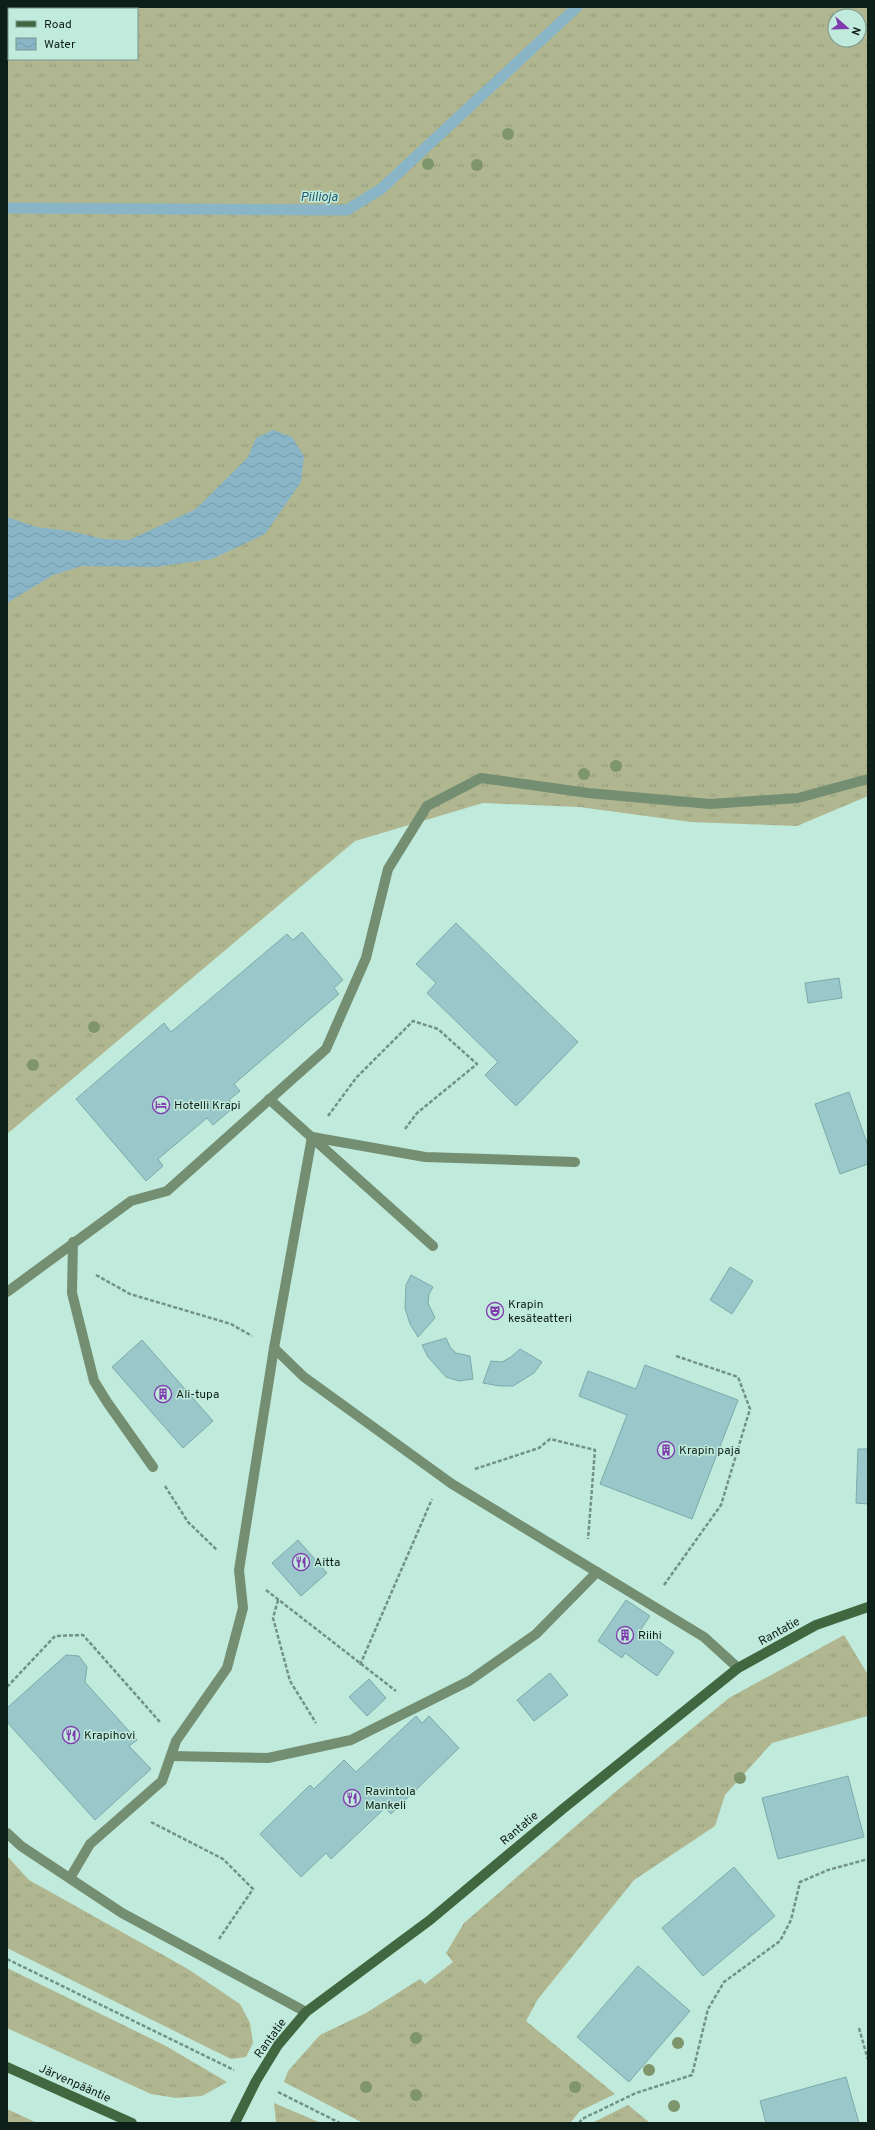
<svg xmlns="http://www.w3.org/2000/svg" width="875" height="2130" font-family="Overpass,sans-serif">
	<defs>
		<pattern id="grass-tufts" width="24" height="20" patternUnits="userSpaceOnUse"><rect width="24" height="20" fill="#afb690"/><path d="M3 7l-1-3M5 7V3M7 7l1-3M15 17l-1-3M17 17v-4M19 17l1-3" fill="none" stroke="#959c7c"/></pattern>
		<pattern id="water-waves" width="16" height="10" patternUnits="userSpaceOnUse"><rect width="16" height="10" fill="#89b5c7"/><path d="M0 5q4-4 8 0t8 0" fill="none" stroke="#759baa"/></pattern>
	</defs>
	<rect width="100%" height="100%" fill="#c0eadb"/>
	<g fill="url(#grass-tufts)" fill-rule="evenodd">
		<path d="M7,7H81L88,9H9V59H137V9H90L91,7H868V796L797,826L691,822L579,807L483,803L355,841L7,1134ZM835,16H859V40H835Z"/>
		<polygon points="844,1635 868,1675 868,1716 772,1743 725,1795 715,1826 634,1880 538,1999 526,2021 615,2094 580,2111 570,2123 363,2123 284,2082 288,2071 320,2035 366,2013 420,1979 425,1984 453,1962 446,1953 464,1923 614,1793 729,1698"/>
		<polygon points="7,1856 29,1880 188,1969 240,2004 250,2023 253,2043 246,2057 231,2059 7,1948"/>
		<polygon points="7,1968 166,2046 227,2082 202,2096 176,2098 151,2094 7,2028"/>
		<polygon points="274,2103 321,2123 322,2123 276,2123"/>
		<polygon points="628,2105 650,2123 592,2123"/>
		<polygon points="7,2109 37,2123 7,2123"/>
	</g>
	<polygon fill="url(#water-waves)" points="273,430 292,437 304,456 301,482 265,534 212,559 155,567 82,566 53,575 7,603 7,517 36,527 70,531 104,539 129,540 196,509 248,457 256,438"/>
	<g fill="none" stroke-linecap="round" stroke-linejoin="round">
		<polyline stroke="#89b5c7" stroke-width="11" points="7,208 347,210 381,189 577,7"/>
	</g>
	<g fill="#9ac8ca" stroke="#7caaab">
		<polygon points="456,923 578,1042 516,1106 485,1075 498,1062 427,993 436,983 416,964"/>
		<polygon points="302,932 343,980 334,988 339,994 234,1084 240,1091 229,1100 234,1107 213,1125 207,1118 158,1159 163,1166 146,1181 76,1099 164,1023 171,1032 287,934 293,940"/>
		<polygon points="839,978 842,998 808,1003 805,983"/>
		<polygon points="849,1092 868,1146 868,1164 840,1174 815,1104"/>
		<polygon points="730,1267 753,1281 732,1314 710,1300"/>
		<polygon points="411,1275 433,1287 429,1294 428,1303 435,1318 418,1337 410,1324 405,1308 406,1285"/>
		<polygon points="446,1338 450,1347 456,1353 470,1356 473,1379 459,1381 446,1377 428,1357 422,1345"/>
		<polygon points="142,1340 213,1421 183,1448 112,1367"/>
		<polygon points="520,1349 542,1362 534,1373 513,1386 500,1386 483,1383 491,1361 502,1362 511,1357"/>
		<polygon points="645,1365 738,1400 692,1519 600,1484 627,1415 579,1396 588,1371 636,1389"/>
		<polygon points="858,1449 868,1449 868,1504 856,1503"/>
		<polygon points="298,1540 327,1573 301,1596 272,1563"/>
		<polygon points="626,1600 650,1616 641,1629 674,1652 657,1676 625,1653 622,1658 598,1641"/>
		<polygon points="66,1655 79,1656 87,1667 85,1682 137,1740 129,1746 151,1769 95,1820 7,1722 7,1708"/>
		<polygon points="550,1673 568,1695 534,1721 517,1700"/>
		<polygon points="369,1679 386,1698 367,1716 349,1697"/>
		<polygon points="416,1716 422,1723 429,1716 459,1748 391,1814 385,1808 331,1859 326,1853 301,1877 260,1834 310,1785 314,1789 344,1760 356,1772"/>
		<polygon points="848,1776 864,1837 778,1859 762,1798"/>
		<polygon points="734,1867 775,1916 703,1976 662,1928"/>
		<polygon points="638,1966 690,2011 629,2082 577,2037"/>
		<polygon points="846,2077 859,2123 766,2123 760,2101"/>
	</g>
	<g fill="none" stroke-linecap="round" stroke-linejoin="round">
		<g stroke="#739287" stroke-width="2.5" stroke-dasharray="4 2" stroke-linecap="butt">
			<polyline points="328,1116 356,1078 413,1021 438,1029 477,1064 417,1113 405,1129"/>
			<polyline points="96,1275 130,1294 231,1324 252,1336"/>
			<polyline points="475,1469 539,1448 550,1439 595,1450 588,1539"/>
			<polyline points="165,1486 188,1522 217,1550"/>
			<polyline points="664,1585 721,1505 750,1409 738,1377 676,1356"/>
			<polyline points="266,1590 396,1691"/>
			<polyline points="278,1600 273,1618 290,1681 316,1723"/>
			<polyline points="360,1665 432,1499"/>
			<polyline points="7,1687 55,1636 83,1635 160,1722"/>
			<polyline points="151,1822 223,1859 253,1889 219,1939"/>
			<polyline points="7,1959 234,2070"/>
			<polyline points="859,2028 868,2060"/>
			<polyline points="278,2092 340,2123"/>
			<polyline points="579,2123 582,2119 636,2093 692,2075 708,2009 724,1982 780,1941 791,1920 800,1882 828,1870 868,1859"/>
		</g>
		<g stroke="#748e72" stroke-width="10">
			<polyline points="269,1099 433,1246"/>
			<polyline points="73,1242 72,1293 94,1381 107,1402 153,1467"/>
			<polyline points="7,1292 131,1201 167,1191 326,1049 366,958 388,869 427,806 481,778 588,793 710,804 798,798 868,779"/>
			<polyline points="274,1348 304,1377 452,1484 704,1637 738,1668"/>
			<polyline points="171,1756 268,1758 351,1740 469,1681 536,1634 597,1572"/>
			<polyline points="7,1833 21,1846 122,1913 306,2012"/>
			<polyline points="70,1878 90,1844 162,1781 176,1741 227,1668 243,1608 239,1570 274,1348 312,1137 425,1157 575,1162"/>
		</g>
		<g stroke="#40673f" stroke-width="10">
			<polyline points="7,2067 132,2123"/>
			<polyline points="235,2123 256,2081 278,2045 306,2012 430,1920 564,1808 738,1668 816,1625 868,1607"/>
		</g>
	</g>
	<g fill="#7f966d">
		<circle cx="508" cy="134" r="6"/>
		<circle cx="428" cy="164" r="6"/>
		<circle cx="477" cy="165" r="6"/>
		<circle cx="616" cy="766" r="6"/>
		<circle cx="584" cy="774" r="6"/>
		<circle cx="94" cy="1027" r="6"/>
		<circle cx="33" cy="1065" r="6"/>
		<circle cx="740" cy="1778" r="6"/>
		<circle cx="416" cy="2038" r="6"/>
		<circle cx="678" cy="2043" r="6"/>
		<circle cx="649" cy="2070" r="6"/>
		<circle cx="366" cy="2087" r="6"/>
		<circle cx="575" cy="2087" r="6"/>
		<circle cx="416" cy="2095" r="6"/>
		<circle cx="674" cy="2106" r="6"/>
	</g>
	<defs>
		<g id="hotel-ring" transform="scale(0.9)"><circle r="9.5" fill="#c0eadb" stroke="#803baf" stroke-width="1.5"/><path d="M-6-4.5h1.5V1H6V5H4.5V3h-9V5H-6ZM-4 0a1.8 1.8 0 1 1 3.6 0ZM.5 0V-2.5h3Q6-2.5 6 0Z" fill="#803baf"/></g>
		<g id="theatre-ring" transform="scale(0.9)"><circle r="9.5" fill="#c0eadb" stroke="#803baf" stroke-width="1.5"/><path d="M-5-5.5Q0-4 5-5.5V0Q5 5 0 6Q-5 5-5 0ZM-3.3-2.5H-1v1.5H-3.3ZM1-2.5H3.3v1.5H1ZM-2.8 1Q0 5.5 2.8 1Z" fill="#803baf"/></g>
		<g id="building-ring" transform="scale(0.9)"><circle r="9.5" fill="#c0eadb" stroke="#803baf" stroke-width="1.5"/><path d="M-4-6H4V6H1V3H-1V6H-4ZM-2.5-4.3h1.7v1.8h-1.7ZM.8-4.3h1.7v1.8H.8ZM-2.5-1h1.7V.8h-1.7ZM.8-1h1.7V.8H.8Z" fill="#803baf"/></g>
		<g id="restaurant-ring" transform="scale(0.9)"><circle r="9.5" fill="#c0eadb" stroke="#803baf" stroke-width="1.5"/><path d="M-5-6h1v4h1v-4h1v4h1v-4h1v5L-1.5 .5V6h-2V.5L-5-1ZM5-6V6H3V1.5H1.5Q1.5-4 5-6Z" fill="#803baf"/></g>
	</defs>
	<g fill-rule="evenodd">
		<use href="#hotel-ring" x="161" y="1105"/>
		<use href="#theatre-ring" x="495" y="1311"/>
		<use href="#building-ring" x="163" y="1394"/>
		<use href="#building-ring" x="666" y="1450"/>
		<use href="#restaurant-ring" x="301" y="1562"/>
		<use href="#building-ring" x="625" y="1635"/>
		<use href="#restaurant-ring" x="71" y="1735"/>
		<use href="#restaurant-ring" x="352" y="1798"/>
	</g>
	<g text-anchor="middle" stroke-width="3" stroke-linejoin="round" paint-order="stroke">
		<g font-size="12" fill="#0e1e19" stroke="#c0eadb" text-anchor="start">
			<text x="174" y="1109">Hotelli Krapi</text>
			<text x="508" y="1308">Krapin<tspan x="508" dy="14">kesäteatteri</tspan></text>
			<text x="176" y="1398">Ali-tupa</text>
			<text x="679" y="1454">Krapin paja</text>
			<text x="314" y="1566">Aitta</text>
			<text x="638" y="1639">Riihi</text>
			<text x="84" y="1739">Krapihovi</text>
			<text x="365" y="1795">Ravintola<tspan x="365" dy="14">Mankeli</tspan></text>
		</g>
		<g font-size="12" fill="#0e1e19" stroke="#c0eadb">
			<text transform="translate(779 1631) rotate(-29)" y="4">Rantatie</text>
			<text transform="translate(519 1828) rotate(-40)" y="4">Rantatie</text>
			<text transform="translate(270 2038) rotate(-54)" y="4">Rantatie</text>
			<text transform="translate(75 2083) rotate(24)" y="4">Järvenpääntie</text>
		</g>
		<g font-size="13" font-style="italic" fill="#1e566b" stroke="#c0eadb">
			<text x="319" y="201">Piilioja</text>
		</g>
	</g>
	<rect width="875" height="2130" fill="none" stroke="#0e1e19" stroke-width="16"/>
	<rect x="8" y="8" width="130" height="52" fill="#c0eadb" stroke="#79988d"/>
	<rect x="16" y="21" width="20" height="6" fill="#40673f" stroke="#79988d"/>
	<text x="44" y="28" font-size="12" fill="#0e1e19">Road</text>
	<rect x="16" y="38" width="20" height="12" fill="url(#water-waves)" stroke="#79988d"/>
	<text x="44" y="48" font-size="12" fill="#0e1e19">Water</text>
	<g transform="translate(847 28) rotate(110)"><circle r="19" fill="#c0eadb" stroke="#79988d"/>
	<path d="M0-3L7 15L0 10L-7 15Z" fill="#803baf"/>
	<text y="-6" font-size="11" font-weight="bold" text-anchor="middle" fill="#0e1e19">N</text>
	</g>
</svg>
